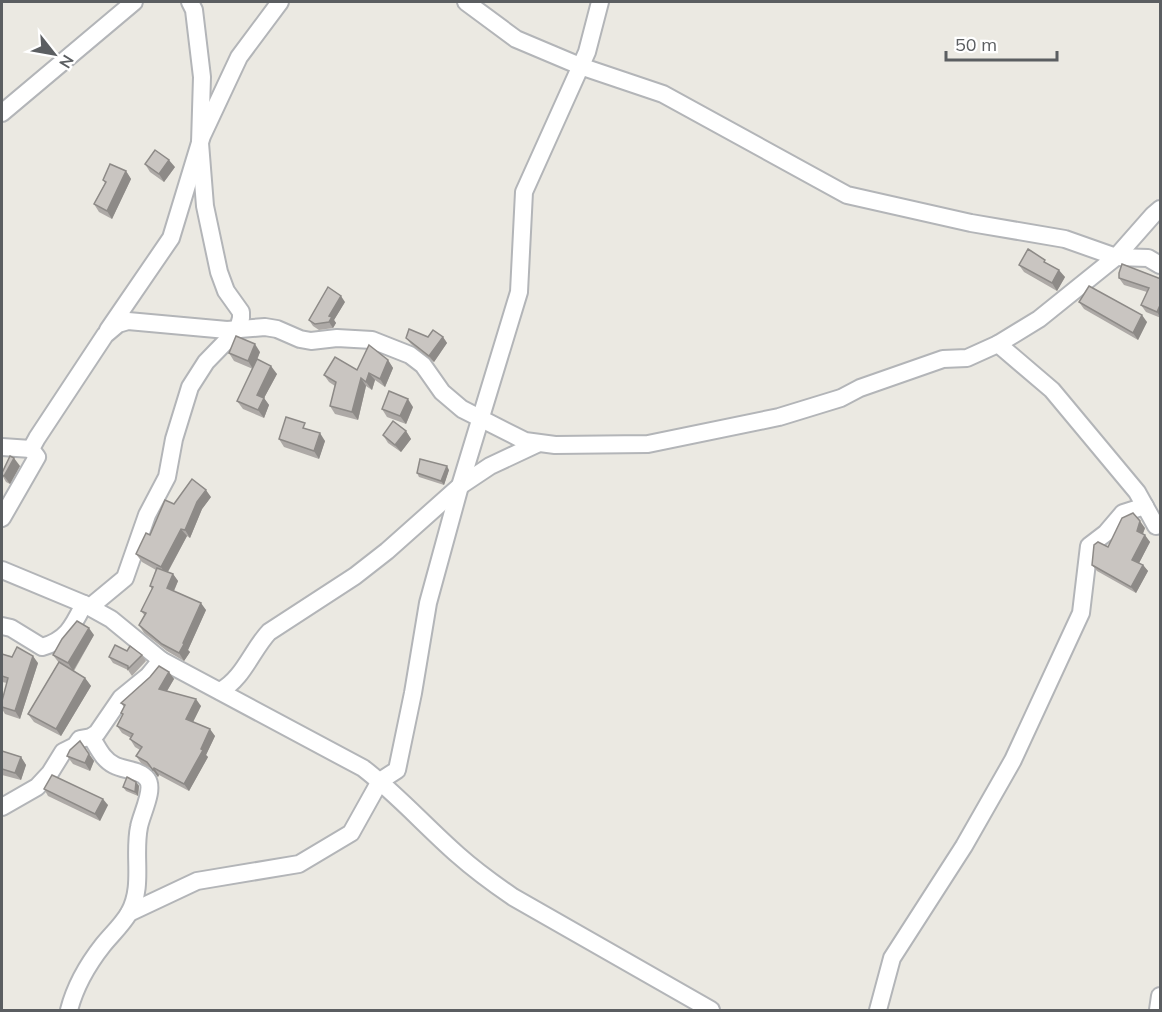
<svg xmlns="http://www.w3.org/2000/svg" width="1162" height="1012" font-family="Mulish,sans-serif">
	<rect width="100%" height="100%" fill="#ebe9e2"/>
	<g fill="none" stroke-linecap="round" stroke-linejoin="round">
		<g stroke="#b3b5b8" stroke-width="20">
			<g id="street">
				<polyline points="466,2 516,39 580,66 663,94 847,195 971,223 1065,239 1116,257 1148,258 1160,265"/>
				<polyline points="2,113 134,2"/>
				<polyline points="108,330 171,238 202,136 239,57 280,2"/>
				<polyline points="998,344 1052,390 1137,492 1156,526 1160,523"/>
				<polyline points="2,447 31,449"/>
				<polyline points="2,518 37,457 31,449 37,438 105,335 118,324 128,321 227,330 265,327 277,329 300,339 311,341 337,338 372,340 410,355 423,365 442,392 462,409 525,441 555,445 648,444 779,417 841,398 860,388 943,359 967,358 998,344 1039,319 1116,257 1153,215 1160,209"/>
				<path d="M2,570L84,604L111,619L161,660L363,768C397,794 426,827 458,855C476,871 494,884 513,897L711,1010"/>
				<polyline points="90,607 125,578 147,515 167,477 174,439 190,387 206,362 238,329 241,318 241,312 226,291 219,272 205,206 200,143 202,77 194,10 190,2"/>
				<path d="M2,626L11,628L42,647C67,640 73,626 84,604"/>
				<path d="M220,691C243,679 252,650 269,632L355,576L387,551L460,486L490,466L537,444"/>
				<polyline points="2,807 37,787 50,773 63,752 75,746 80,739 91,737 97,733 121,698 148,676 161,660"/>
				<polyline points="129,913 197,881 299,864 351,833 380,781 397,770 413,693 428,603 460,486 519,292 524,192 587,52 600,2"/>
				<path d="M69,1010C75,987 88,964 103,945C111,935 122,925 129,913C144,886 133,856 139,827C141,815 155,789 147,779C141,770 123,770 114,765C102,759 98,747 91,737"/>
				<polyline points="878,1010 892,958 964,846 1013,760 1081,613 1089,546 1106,533 1123,513 1145,506"/>
				<polyline points="1158,1010 1160,996"/>
			</g>
		</g>
		<use href="#street" stroke="#fff" stroke-width="16"/>
	</g>
	<g fill="#ada9a6">
		<polygon points="145,164 175,167 164,182 150,172"/>
		<polygon points="126,171 131,179 112,219 99,212 94,204 105,183 103,180"/>
		<polygon points="1047,263 1065,277 1057,291 1024,272 1019,265"/>
		<polygon points="1119,278 1161,279 1161,318 1146,312 1141,305 1147,292 1124,285"/>
		<polygon points="345,302 334,320 336,323 333,328 319,330 313,326 309,320"/>
		<polygon points="1079,302 1147,322 1138,340 1084,309"/>
		<polygon points="428,337 443,337 447,343 434,362 411,344 406,338"/>
		<polygon points="260,352 256,363 277,374 264,398 269,405 264,418 243,409 237,401 253,369 234,361 229,353"/>
		<polygon points="388,360 393,368 385,387 375,380 372,390 366,386 358,420 335,414 330,406 335,386 329,382 324,375 357,370"/>
		<polygon points="413,407 406,424 387,417 382,409"/>
		<polygon points="309,429 325,441 319,459 284,447 279,439"/>
		<polygon points="406,431 411,439 401,452 388,443 383,435"/>
		<polygon points="20,466 10,484 6,482 2,475 2,473"/>
		<polygon points="449,470 444,485 419,477 417,473"/>
		<polygon points="211,497 202,509 190,538 187,536 168,572 173,574 178,581 174,591 206,610 188,650 190,652 184,661 167,651 144,633 139,625 145,616 141,611 152,589 150,586 156,570 142,562 136,554 174,504"/>
		<polygon points="1145,528 1143,534 1150,542 1139,563 1143,565 1148,571 1136,593 1097,571 1092,565 1108,547"/>
		<polygon points="94,635 74,671 85,678 91,686 61,736 34,722 28,714 59,663 53,655"/>
		<polygon points="127,651 142,655 146,661 132,676 128,670 113,663 109,657"/>
		<polygon points="2,654 38,663 20,719 5,714 2,709 2,701 7,683 2,682"/>
		<polygon points="169,672 174,679 167,691 201,706 193,722 215,736 206,755 208,757 189,791 159,775 158,777 152,769 141,763 136,756 140,750 135,747 130,739 131,738 122,733 117,726 123,715 121,713 124,707 121,703"/>
		<polygon points="80,741 94,761 90,771 73,764 67,756"/>
		<polygon points="2,751 21,757 26,765 21,780 2,775"/>
		<polygon points="136,782 139,786 138,796 126,791 123,787"/>
		<polygon points="44,789 108,805 100,821 48,796"/>
	</g>
	<g fill="#8d8a87">
		<polygon points="169,160 175,167 164,182 159,174"/>
		<polygon points="126,171 131,179 112,219 107,211"/>
		<polygon points="1059,270 1065,277 1057,291 1052,283"/>
		<polygon points="341,296 345,302 334,320 336,323 333,328 329,322 329,316"/>
		<polygon points="1161,303 1161,318 1157,312"/>
		<polygon points="1142,315 1147,322 1138,340 1133,333"/>
		<polygon points="443,337 447,343 434,362 429,356"/>
		<polygon points="255,344 260,352 253,369 248,361"/>
		<polygon points="388,360 393,368 385,387 380,379"/>
		<polygon points="271,366 277,374 264,398 269,405 264,418 258,410 257,395"/>
		<polygon points="369,373 375,380 372,390 366,382"/>
		<polygon points="361,378 366,386 358,420 352,412"/>
		<polygon points="408,399 413,407 406,424 400,416"/>
		<polygon points="406,431 411,439 401,452 395,445"/>
		<polygon points="320,433 325,441 319,459 314,451"/>
		<polygon points="14,458 20,466 10,484 4,476"/>
		<polygon points="447,466 449,470 444,485 441,481"/>
		<polygon points="206,490 211,497 202,509 190,538 185,530 197,502"/>
		<polygon points="1140,521 1145,528 1141,538 1137,531"/>
		<polygon points="181,529 187,536 166,575 161,567"/>
		<polygon points="1145,535 1150,542 1137,567 1132,560"/>
		<polygon points="1143,565 1148,571 1136,593 1131,587"/>
		<polygon points="173,574 178,581 172,595 167,588"/>
		<polygon points="201,603 206,610 188,650 190,652 184,661 179,653"/>
		<polygon points="89,628 94,635 73,671 68,663"/>
		<polygon points="33,656 38,663 20,719 15,711"/>
		<polygon points="169,672 174,679 164,696 159,689"/>
		<polygon points="85,678 91,686 61,736 56,729"/>
		<polygon points="196,699 201,706 191,726 186,719"/>
		<polygon points="210,729 215,736 206,755 208,757 189,791 184,784"/>
		<polygon points="89,754 94,761 90,771 85,763"/>
		<polygon points="21,757 26,765 21,780 15,773"/>
		<polygon points="154,768 159,775 158,777 153,770"/>
		<polygon points="136,782 139,786 138,796 135,792"/>
		<polygon points="103,799 108,805 100,821 95,814"/>
	</g>
	<g fill="#c9c5c1" stroke="#8d8a87" stroke-width="1.5">
		<polygon points="155,150 169,160 159,174 145,164"/>
		<polygon points="110,164 126,171 107,211 94,204 106,182 103,180"/>
		<polygon points="1028,249 1045,260 1044,262 1059,270 1052,283 1019,265"/>
		<polygon points="1122,264 1161,279 1161,303 1157,312 1141,305 1149,288 1119,278 1119,273"/>
		<polygon points="1089,286 1142,315 1133,333 1079,302"/>
		<polygon points="328,287 341,296 329,316 332,317 329,322 315,324 309,320"/>
		<polygon points="409,329 428,337 433,330 443,337 429,356 406,338"/>
		<polygon points="236,336 255,344 248,361 229,353"/>
		<polygon points="369,345 388,360 380,379 369,373 366,382 361,378 352,412 330,406 336,382 324,375 335,357 357,370"/>
		<polygon points="257,359 271,366 257,395 264,398 258,410 237,401"/>
		<polygon points="389,391 408,399 400,416 382,409"/>
		<polygon points="286,417 305,423 303,428 320,433 314,451 279,439"/>
		<polygon points="393,421 406,431 395,445 383,435"/>
		<polygon points="10,456 14,458 4,476 2,475 2,473"/>
		<polygon points="420,459 447,466 441,481 417,473"/>
		<polygon points="192,479 206,490 197,502 185,530 181,529 161,567 136,554 146,533 150,535 165,500 174,504"/>
		<polygon points="1133,513 1140,521 1137,531 1145,535 1132,560 1143,565 1131,587 1092,565 1094,545 1098,542 1108,547 1122,518"/>
		<polygon points="157,568 173,574 167,588 201,603 183,643 184,644 179,653 162,644 139,625 146,613 141,611 153,587 150,586"/>
		<polygon points="77,621 89,628 68,663 53,655 62,639"/>
		<polygon points="115,645 127,651 130,646 142,655 128,669 128,666 109,657"/>
		<polygon points="17,647 33,656 15,711 2,707 2,701 8,678 2,676 2,654 12,657"/>
		<polygon points="59,662 85,678 56,729 28,714"/>
		<polygon points="159,666 169,672 159,689 196,699 186,719 210,729 201,749 203,750 184,784 154,768 153,770 147,762 136,756 142,747 130,739 133,734 117,726 123,714 121,713 125,705 121,703 150,677"/>
		<polygon points="80,741 89,754 85,763 67,756 70,750"/>
		<polygon points="2,751 21,757 15,773 2,769"/>
		<polygon points="52,775 103,799 95,814 44,789"/>
		<polygon points="127,777 136,782 135,792 123,787"/>
	</g>
	<rect width="1162" height="1012" fill="none" stroke="#5b5e61" stroke-width="6"/>
	<g transform="translate(54 54) rotate(121)" stroke="#ffffff" stroke-width="4.5" paint-order="stroke">
	<path d="M0-4.5L10 22L0 15L-10 22Z" fill="#5b5e61"/>
	<text y="-9" font-size="16" font-weight="bold" text-anchor="middle" fill="#5b5e61">N</text>
	</g>
	<path d="M946 51v9h111v-9" fill="none" stroke="#5b5e61" stroke-width="3"/>
	<text x="955" y="51" font-size="18" fill="#5b5e61" stroke="#ffffff" stroke-width="4.5" paint-order="stroke">50 m</text>
</svg>
